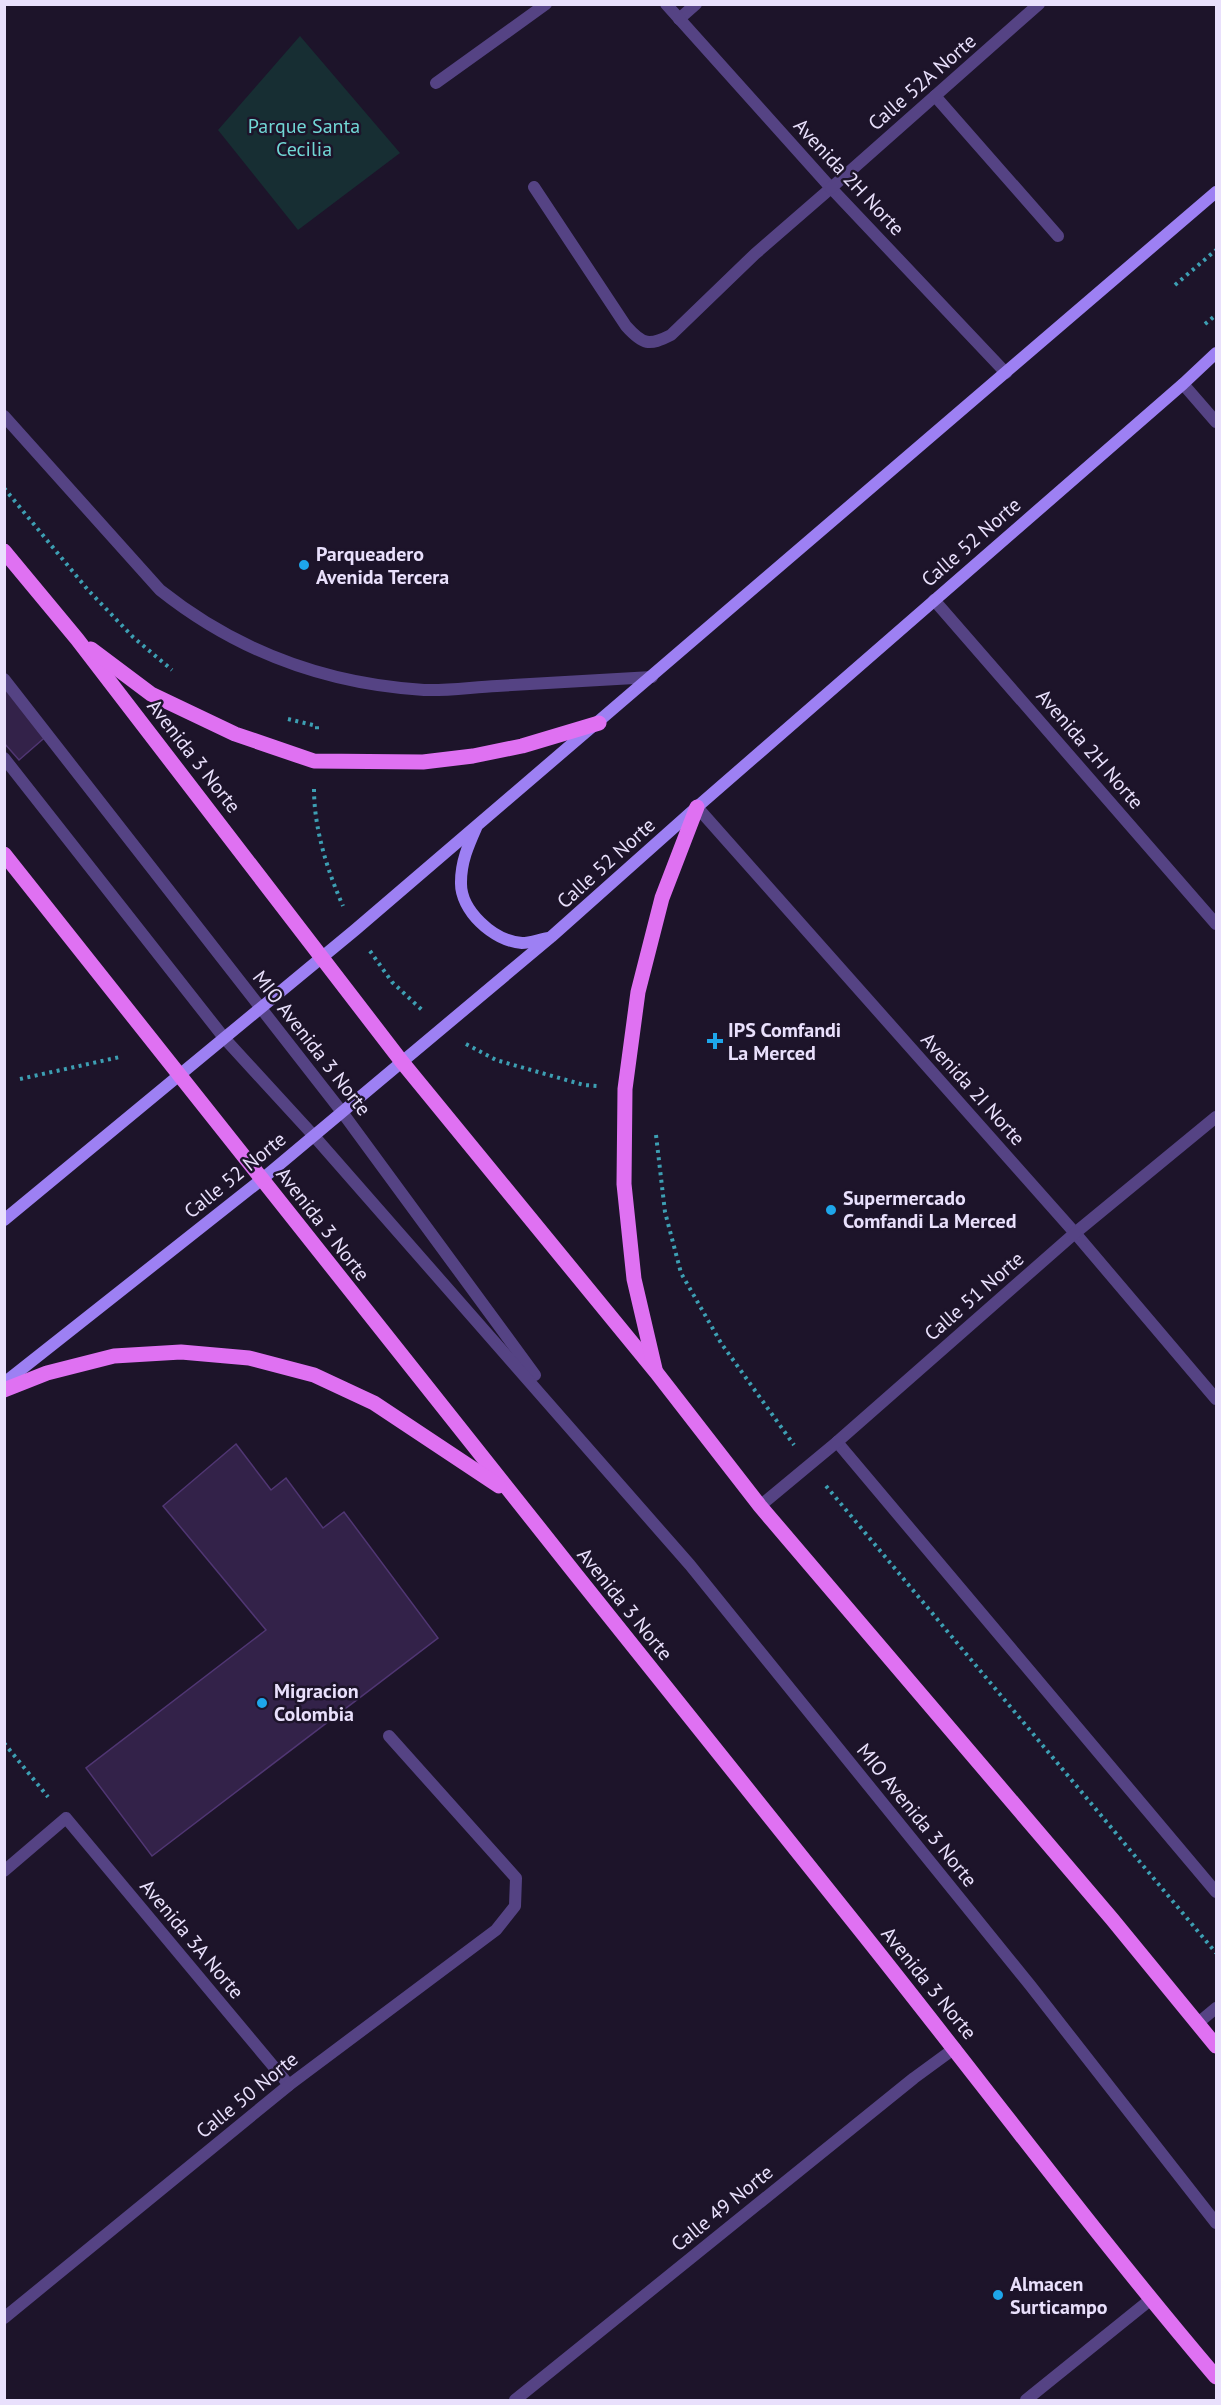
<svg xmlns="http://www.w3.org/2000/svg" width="1221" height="2405" font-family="'PT Sans',sans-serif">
	<rect width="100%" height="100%" fill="#1d142a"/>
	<polygon fill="#172e33" points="300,36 400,153 298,230 218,130"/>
	<g fill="#332249" stroke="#503673" stroke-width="1.5">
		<polygon points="4,679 50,733 19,760 4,743"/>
		<polygon points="236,1444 271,1490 286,1478 323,1528 344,1512 438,1638 152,1856 86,1768 266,1630 163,1506"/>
	</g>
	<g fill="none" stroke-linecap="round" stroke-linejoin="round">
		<g stroke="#3d9fb3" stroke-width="4" stroke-dasharray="3 4.5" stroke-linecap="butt">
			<polyline points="1175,285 1216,250"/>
			<polyline points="1205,324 1216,315"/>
			<polyline points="4,488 88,590 133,637 172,670"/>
			<polyline points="288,719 317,726 317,733"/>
			<path d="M314,789C314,828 327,870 343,906"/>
			<polyline points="370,951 392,982 422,1010"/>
			<polyline points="466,1044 496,1060 584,1085 598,1086"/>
			<polyline points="20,1079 120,1057"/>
			<polyline points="656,1135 665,1212 681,1273 721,1343 794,1445"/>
			<polyline points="826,1486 1216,1953"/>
			<polyline points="4,1743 48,1797"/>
		</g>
		<g stroke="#554384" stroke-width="12">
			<polyline points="679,19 696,4"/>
			<polyline points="935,96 1058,236"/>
			<path d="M534,187L626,326C643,345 649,346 671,335L755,254L831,188"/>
			<polyline points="4,679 342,1112 535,1375"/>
			<polyline points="4,758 225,1039 314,1136 690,1565 1030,1985 1216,2223"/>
		</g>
		<g stroke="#554384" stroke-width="12">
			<polyline points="666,4 831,188 1006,373"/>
			<polyline points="436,83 546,4"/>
			<polyline points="831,188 1039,4"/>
			<polyline points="1183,384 1216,422"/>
			<path d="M4,416L160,590C238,652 325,684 424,690C448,691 473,687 497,686C549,683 601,680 652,677"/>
			<polyline points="934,600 1216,924"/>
			<polyline points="697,807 1075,1233 1216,1399"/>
			<polyline points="837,1442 1216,1892"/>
			<polyline points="760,1506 837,1442 1075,1233 1216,1117"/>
			<polyline points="4,1871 66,1818 289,2085"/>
			<polyline points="1198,2023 1216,2008"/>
			<polyline points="4,2318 289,2085 496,1930 515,1906 516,1878 389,1736"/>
			<polyline points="515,2400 914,2078 955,2048"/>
			<polyline points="1026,2400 1150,2300"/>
		</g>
		<g stroke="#9d80f3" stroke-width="12">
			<path d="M476,828C468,846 461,862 461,882C460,910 493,941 522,943C530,943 541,939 549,938"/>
			<polyline points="4,1220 355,930 1216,192"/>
			<polyline points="4,1383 261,1180 551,937 697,807 1183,384 1216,353"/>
		</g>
		<g stroke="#df71f2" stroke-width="15">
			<polyline points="4,551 77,639 402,1062 656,1372 760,1506 1112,1919 1216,2046"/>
			<polyline points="91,649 151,694 235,734 314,761 423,762 473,756 522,746 599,723"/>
			<path d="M4,854C288,1212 571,1570 857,1926C977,2076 1092,2231 1216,2377"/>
			<polyline points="655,1369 634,1279 624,1184 625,1089 638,992 662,898 697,807"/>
			<polyline points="4,1390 47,1373 114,1356 181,1352 249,1358 314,1375 374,1403 499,1486"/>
		</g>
	</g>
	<g fill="#1ea6ea" stroke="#1d142a" stroke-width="2">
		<circle cx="304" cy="565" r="6"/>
		<path d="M712 1032h6v6h6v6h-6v6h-6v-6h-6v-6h6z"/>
		<circle cx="831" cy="1210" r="6"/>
		<circle cx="262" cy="1703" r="6"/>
		<circle cx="998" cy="2295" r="6"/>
	</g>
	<g text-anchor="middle" stroke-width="5" stroke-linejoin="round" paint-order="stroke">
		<g font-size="20" fill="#e9e0fc" stroke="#1d142a">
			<text transform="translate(922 82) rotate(-41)" y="7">Calle 52A Norte</text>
			<text transform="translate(849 177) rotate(47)" y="7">Avenida 2H Norte</text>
			<text transform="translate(971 542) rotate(-41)" y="7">Calle 52 Norte</text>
			<text transform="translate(1090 749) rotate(49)" y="7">Avenida 2H Norte</text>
			<text transform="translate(194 756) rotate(52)" y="7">Avenida 3 Norte</text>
			<text transform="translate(606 863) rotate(-42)" y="7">Calle 52 Norte</text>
			<text transform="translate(312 1043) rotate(52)" y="7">MIO Avenida 3 Norte</text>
			<text transform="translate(973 1089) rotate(48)" y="7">Avenida 2I Norte</text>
			<text transform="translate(235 1175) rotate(-39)" y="7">Calle 52 Norte</text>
			<text transform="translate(323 1224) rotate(52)" y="7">Avenida 3 Norte</text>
			<text transform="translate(974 1296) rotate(-41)" y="7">Calle 51 Norte</text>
			<text transform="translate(625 1604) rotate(51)" y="7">Avenida 3 Norte</text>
			<text transform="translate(917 1815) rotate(51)" y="7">MIO Avenida 3 Norte</text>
			<text transform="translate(192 1939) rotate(50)" y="7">Avenida 3A Norte</text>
			<text transform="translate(929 1983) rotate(51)" y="7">Avenida 3 Norte</text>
			<text transform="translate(247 2095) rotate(-39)" y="7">Calle 50 Norte</text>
			<text transform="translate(722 2208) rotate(-39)" y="7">Calle 49 Norte</text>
		</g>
		<g font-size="20" fill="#71d7d5" stroke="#1d142a">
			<text x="304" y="133">Parque Santa<tspan x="304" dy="23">Cecilia</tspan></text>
		</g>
		<g font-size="20" font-weight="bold" fill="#e9e0fc" stroke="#1d142a" text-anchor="start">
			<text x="316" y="561">Parqueadero<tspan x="316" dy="23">Avenida Tercera</tspan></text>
			<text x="728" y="1037">IPS Comfandi<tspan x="728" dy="23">La Merced</tspan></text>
			<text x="843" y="1205">Supermercado<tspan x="843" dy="23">Comfandi La Merced</tspan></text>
			<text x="274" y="1698">Migracion<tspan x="274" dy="23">Colombia</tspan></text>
			<text x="1010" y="2291">Almacen<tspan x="1010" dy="23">Surticampo</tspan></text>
		</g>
	</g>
	<rect width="1221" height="2405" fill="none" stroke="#e9e0fc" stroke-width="12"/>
</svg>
